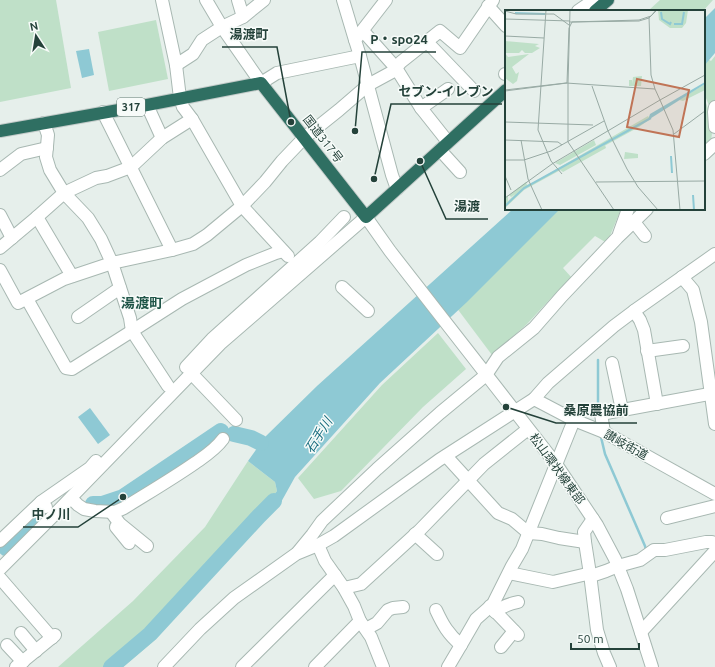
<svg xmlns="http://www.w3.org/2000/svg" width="715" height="667" font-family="Ubuntu,'Noto Sans JP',sans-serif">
	<rect width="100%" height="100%" fill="#e6efeb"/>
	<g fill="#bfe0c8">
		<polygon points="0,0 56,0 71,88 0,102"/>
		<polygon points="660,0 713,0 703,11 648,11"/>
		<polygon points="156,20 168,79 109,91 98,32"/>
		<polygon points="715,56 715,121 704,93 704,57 711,61"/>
		<path d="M704,98C710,112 715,129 710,144C709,146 706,149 704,151Z"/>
		<polygon points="549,209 621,209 607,243 595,236 563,268 572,278 552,297 527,324 492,355 453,303"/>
		<polygon points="438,333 466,369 423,407 341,491 314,499 298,478 382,385"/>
		<polygon points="248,461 275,482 277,491 260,515 280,504 210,578 155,640 123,667 58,667 133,601 205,527"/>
	</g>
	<g fill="#8ec9d4">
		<polygon points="715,8 715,53 704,66 704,19"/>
		<polygon points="89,49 94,75 82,78 76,51"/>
		<polygon points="513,209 560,209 467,302 380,383 295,477 280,504 259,516 277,491 275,482 248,461 265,437 317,386"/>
		<polygon points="90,408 110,435 98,444 78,417"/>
	</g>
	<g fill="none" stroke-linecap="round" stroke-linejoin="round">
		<g stroke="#8ec9d4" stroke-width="2.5">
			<polyline points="598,411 598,360"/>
			<polyline points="601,437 605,454 645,546 646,550 645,551"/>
		</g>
		<g stroke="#8ec9d4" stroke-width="16">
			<polyline points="234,434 251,438 261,443"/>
			<polyline points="93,504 102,504 123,497 221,431"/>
			<polyline points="6,548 40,517"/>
			<polyline points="111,667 150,634 259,516 274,501"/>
		</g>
		<g stroke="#a8b8b2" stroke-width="14">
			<g id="minor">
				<polyline points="162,0 176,65 180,98 183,107 192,119 242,206 288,256"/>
				<polyline points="206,0 222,27 261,83 277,73 360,56 392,175 397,189"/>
				<polyline points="238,0 243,17"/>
				<polyline points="343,0 355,40"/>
				<polyline points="488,6 506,26"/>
				<polyline points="578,11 591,2 596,0"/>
				<polyline points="363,31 396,68 421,108 448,142"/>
				<polyline points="427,42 474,91"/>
				<polyline points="360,56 355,40 386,0"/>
				<polyline points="176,65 193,54 202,40 222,27 243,17 264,0"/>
				<polyline points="505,74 506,74"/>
				<polyline points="147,105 162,138"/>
				<polyline points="715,107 714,112 715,127"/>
				<polyline points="421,108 448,89"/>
				<polyline points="103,112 172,250"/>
				<polyline points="44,123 48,135 46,157 50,170 64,193 88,218 101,239 112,263 172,250 193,244 207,235 242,206 265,182 282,161 304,138 339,110 368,85 392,72 401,62 440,31 460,48 493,0"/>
				<polyline points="440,150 460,172"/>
				<polyline points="704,154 715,144"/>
				<polyline points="0,170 21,154 47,148"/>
				<polyline points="0,215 12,238"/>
				<polyline points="37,217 72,276"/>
				<polyline points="634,222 645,236"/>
				<polyline points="619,234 628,209"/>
				<polyline points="0,248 37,217 64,193 96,178 107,176 131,167 162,138 192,119"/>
				<polyline points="0,270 18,303 64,279 112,263 130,318 132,331 168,386"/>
				<polyline points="682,277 693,290 701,322 715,424"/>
				<polyline points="342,287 368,311"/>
				<polyline points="27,299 66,368 72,369 132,331 182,299 246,265 276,253 283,251"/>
				<polyline points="634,311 640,320 644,330 657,404"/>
				<polyline points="78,317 120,288"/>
				<polyline points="647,351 683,346"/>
				<polyline points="612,363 622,410"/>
				<polyline points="186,367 212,339 320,242 344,217"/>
				<polyline points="191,373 236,420"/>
				<polyline points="534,399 574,420 604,432 715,494"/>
				<polyline points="604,432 601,414 715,393"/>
				<polyline points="446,456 498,513 512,519 525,530 529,533 542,534 559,538 585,542"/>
				<path d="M71,498L78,505L84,509L95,511L115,512L124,508C148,493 172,479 195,463C205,456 215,450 223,439"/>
				<polyline points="41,502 90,468 96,461"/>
				<polyline points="111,512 120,524 147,546"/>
				<polyline points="667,518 715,506"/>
				<polyline points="593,519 584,532 585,542 590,574 597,630 604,653 610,667"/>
				<polyline points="116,527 129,543"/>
				<polyline points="415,534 437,554"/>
				<polyline points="0,541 41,502 46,507"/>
				<polyline points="318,545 325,561 344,588 354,606 360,621 371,637 383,667"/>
				<polyline points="298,552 312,535 322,521 377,469 440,413 486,375 498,357 534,328 562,296 617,238 647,209"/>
				<polyline points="0,569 54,515 220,344 366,217 390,251 556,464 597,525 615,559 627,589 652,667"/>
				<polyline points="509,573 553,582 587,574 594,575 606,571 618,566 640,560 654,550 665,550 706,542 712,542 715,544"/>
				<polyline points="0,578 52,638"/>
				<polyline points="344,588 361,584 419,531 484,464 528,429"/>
				<polyline points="490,606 518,635"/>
				<path d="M436,610C443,625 448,634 461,645"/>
				<path d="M495,612C502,606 509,604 518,602"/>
				<polyline points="366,629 377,623 388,610 393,608 403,607"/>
				<polyline points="641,632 715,551"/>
				<polyline points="21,633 36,651"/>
				<polyline points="7,645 23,662"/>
				<polyline points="501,647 514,631"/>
				<polyline points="16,667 55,635"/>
				<polyline points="164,667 200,629 234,598 296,554 318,545 334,536 439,460 534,399 548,383 614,326 634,311 715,254"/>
				<polyline points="242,667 335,575"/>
				<polyline points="315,667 360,621"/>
				<polyline points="448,667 461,645 476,619 493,604 512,566 522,549 574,420"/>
			</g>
		</g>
		<g stroke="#c2cac8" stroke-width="14">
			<g id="highway">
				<polyline points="595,11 608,0"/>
				<polyline points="0,131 147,105 261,83 366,217 506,90"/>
			</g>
		</g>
		<use href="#minor" stroke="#fff" stroke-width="12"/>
		<use href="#highway" stroke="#2f6f62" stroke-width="12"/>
	</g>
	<g text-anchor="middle" stroke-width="3" stroke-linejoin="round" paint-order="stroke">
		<rect fill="#f7fbf9" stroke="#637a73" stroke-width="1" x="117" y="98" width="28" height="18" rx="3"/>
		<g font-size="11" font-weight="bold" fill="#24423a">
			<text x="131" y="111">317</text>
		</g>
		<g font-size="12" fill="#24423a" stroke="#f7fbf9">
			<text transform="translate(323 139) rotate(52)" y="4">国道317号</text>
			<text transform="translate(626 445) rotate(29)" y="4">讃岐街道</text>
			<text transform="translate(557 469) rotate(54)" y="4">松山環状線東部</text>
		</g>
		<g font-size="13" font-style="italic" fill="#1c6f80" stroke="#f7fbf9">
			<text transform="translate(318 435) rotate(-58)" y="5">石手川</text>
		</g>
		<g font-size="14" font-weight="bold" fill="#1f5548" stroke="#f7fbf9">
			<text x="142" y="308">湯渡町</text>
		</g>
	</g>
	<g transform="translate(505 10)">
		<rect width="200" height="200" fill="#e6efeb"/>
		<path d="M153,0H183L181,13L177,18H165L154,10ZM0,31L34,34L30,36L35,38L27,43H20L17,40L14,43H0L3,47L24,44L7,57L11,64L14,62L12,71L8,74L0,68ZM137,66L136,76H124V70H127V74L128,67ZM200,74V80L178,91L174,90ZM143,106L145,109L134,117L19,180L0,198V188L3,185V191L10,184L6,187L4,185L21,172L22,175L31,171ZM89,130L91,135L55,155L50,153ZM100,135L101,138L58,162L55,160ZM120,142L133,144V148L119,149Z" fill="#bfe0c8"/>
		<path d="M200,72V74L143,110L145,104Z" fill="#8ec9d4"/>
		<path fill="none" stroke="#8ec9d4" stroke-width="2" d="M156,2L157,9L165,14L166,12M10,3L40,4M169,14H177L179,2M166,146L167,163M188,185L189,200M0,196L19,178L146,108"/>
		<path fill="none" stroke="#98aaa4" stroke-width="1" d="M41,0L33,120L46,151L57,164M0,1L11,4H49L64,15M144,7L146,65L150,79M0,9L65,11M64,12L134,11L144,8L152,0M0,26L39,28M63,73L65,0M63,73V132L109,200M87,76L103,121L122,159L133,177L153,200M0,80L61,73L150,79L155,90L200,65M0,81L62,73L64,18L67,12L134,10L146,6L151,0M0,112L88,115M169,124L200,101M0,130L53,132L57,135M16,130L23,169L37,200M0,150H19L46,141L99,111M0,166L6,180M91,172L200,171M0,188L47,154L155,90L168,120L175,200"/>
		<path fill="#c07456" fill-opacity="0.15" stroke="#c07456" stroke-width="2" d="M132,69L184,80L174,127L122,117Z"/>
		<rect width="200" height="200" fill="none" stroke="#24423a" stroke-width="2"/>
	</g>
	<path fill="none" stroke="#24423a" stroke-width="1.5" d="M291 122L277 47H222M355 131L362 52H436M374 179L391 104H502M420 161L446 219H488M506 407L556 423H637M123 497L78 527H23"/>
	<g fill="#24423a" stroke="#f7fbf9" stroke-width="1.5">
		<circle cx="291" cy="122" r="4"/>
		<circle cx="355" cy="131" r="4"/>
		<circle cx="374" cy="179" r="4"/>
		<circle cx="420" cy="161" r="4"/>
		<circle cx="506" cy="407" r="4"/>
		<circle cx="123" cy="497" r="4"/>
	</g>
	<g font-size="13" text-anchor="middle" font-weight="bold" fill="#24423a" stroke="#f7fbf9" stroke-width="3" stroke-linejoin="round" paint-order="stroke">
		<text x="249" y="39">湯渡町</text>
		<text x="399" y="44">P・spo24</text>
		<text x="446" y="96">セブン-イレブン</text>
		<text x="467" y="211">湯渡</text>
		<text x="596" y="415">桑原農協前</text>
		<text x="51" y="519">中ノ川</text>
	</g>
	<g transform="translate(36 36) rotate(348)" stroke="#f7fbf9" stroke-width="3" paint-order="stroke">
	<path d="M0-3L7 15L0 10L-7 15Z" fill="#24423a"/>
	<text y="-6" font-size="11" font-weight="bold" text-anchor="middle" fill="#24423a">N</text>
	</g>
	<path d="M571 643v6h68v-6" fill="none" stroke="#24423a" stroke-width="2"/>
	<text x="577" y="643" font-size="12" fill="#24423a" stroke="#f7fbf9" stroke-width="3" paint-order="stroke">50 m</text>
</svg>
